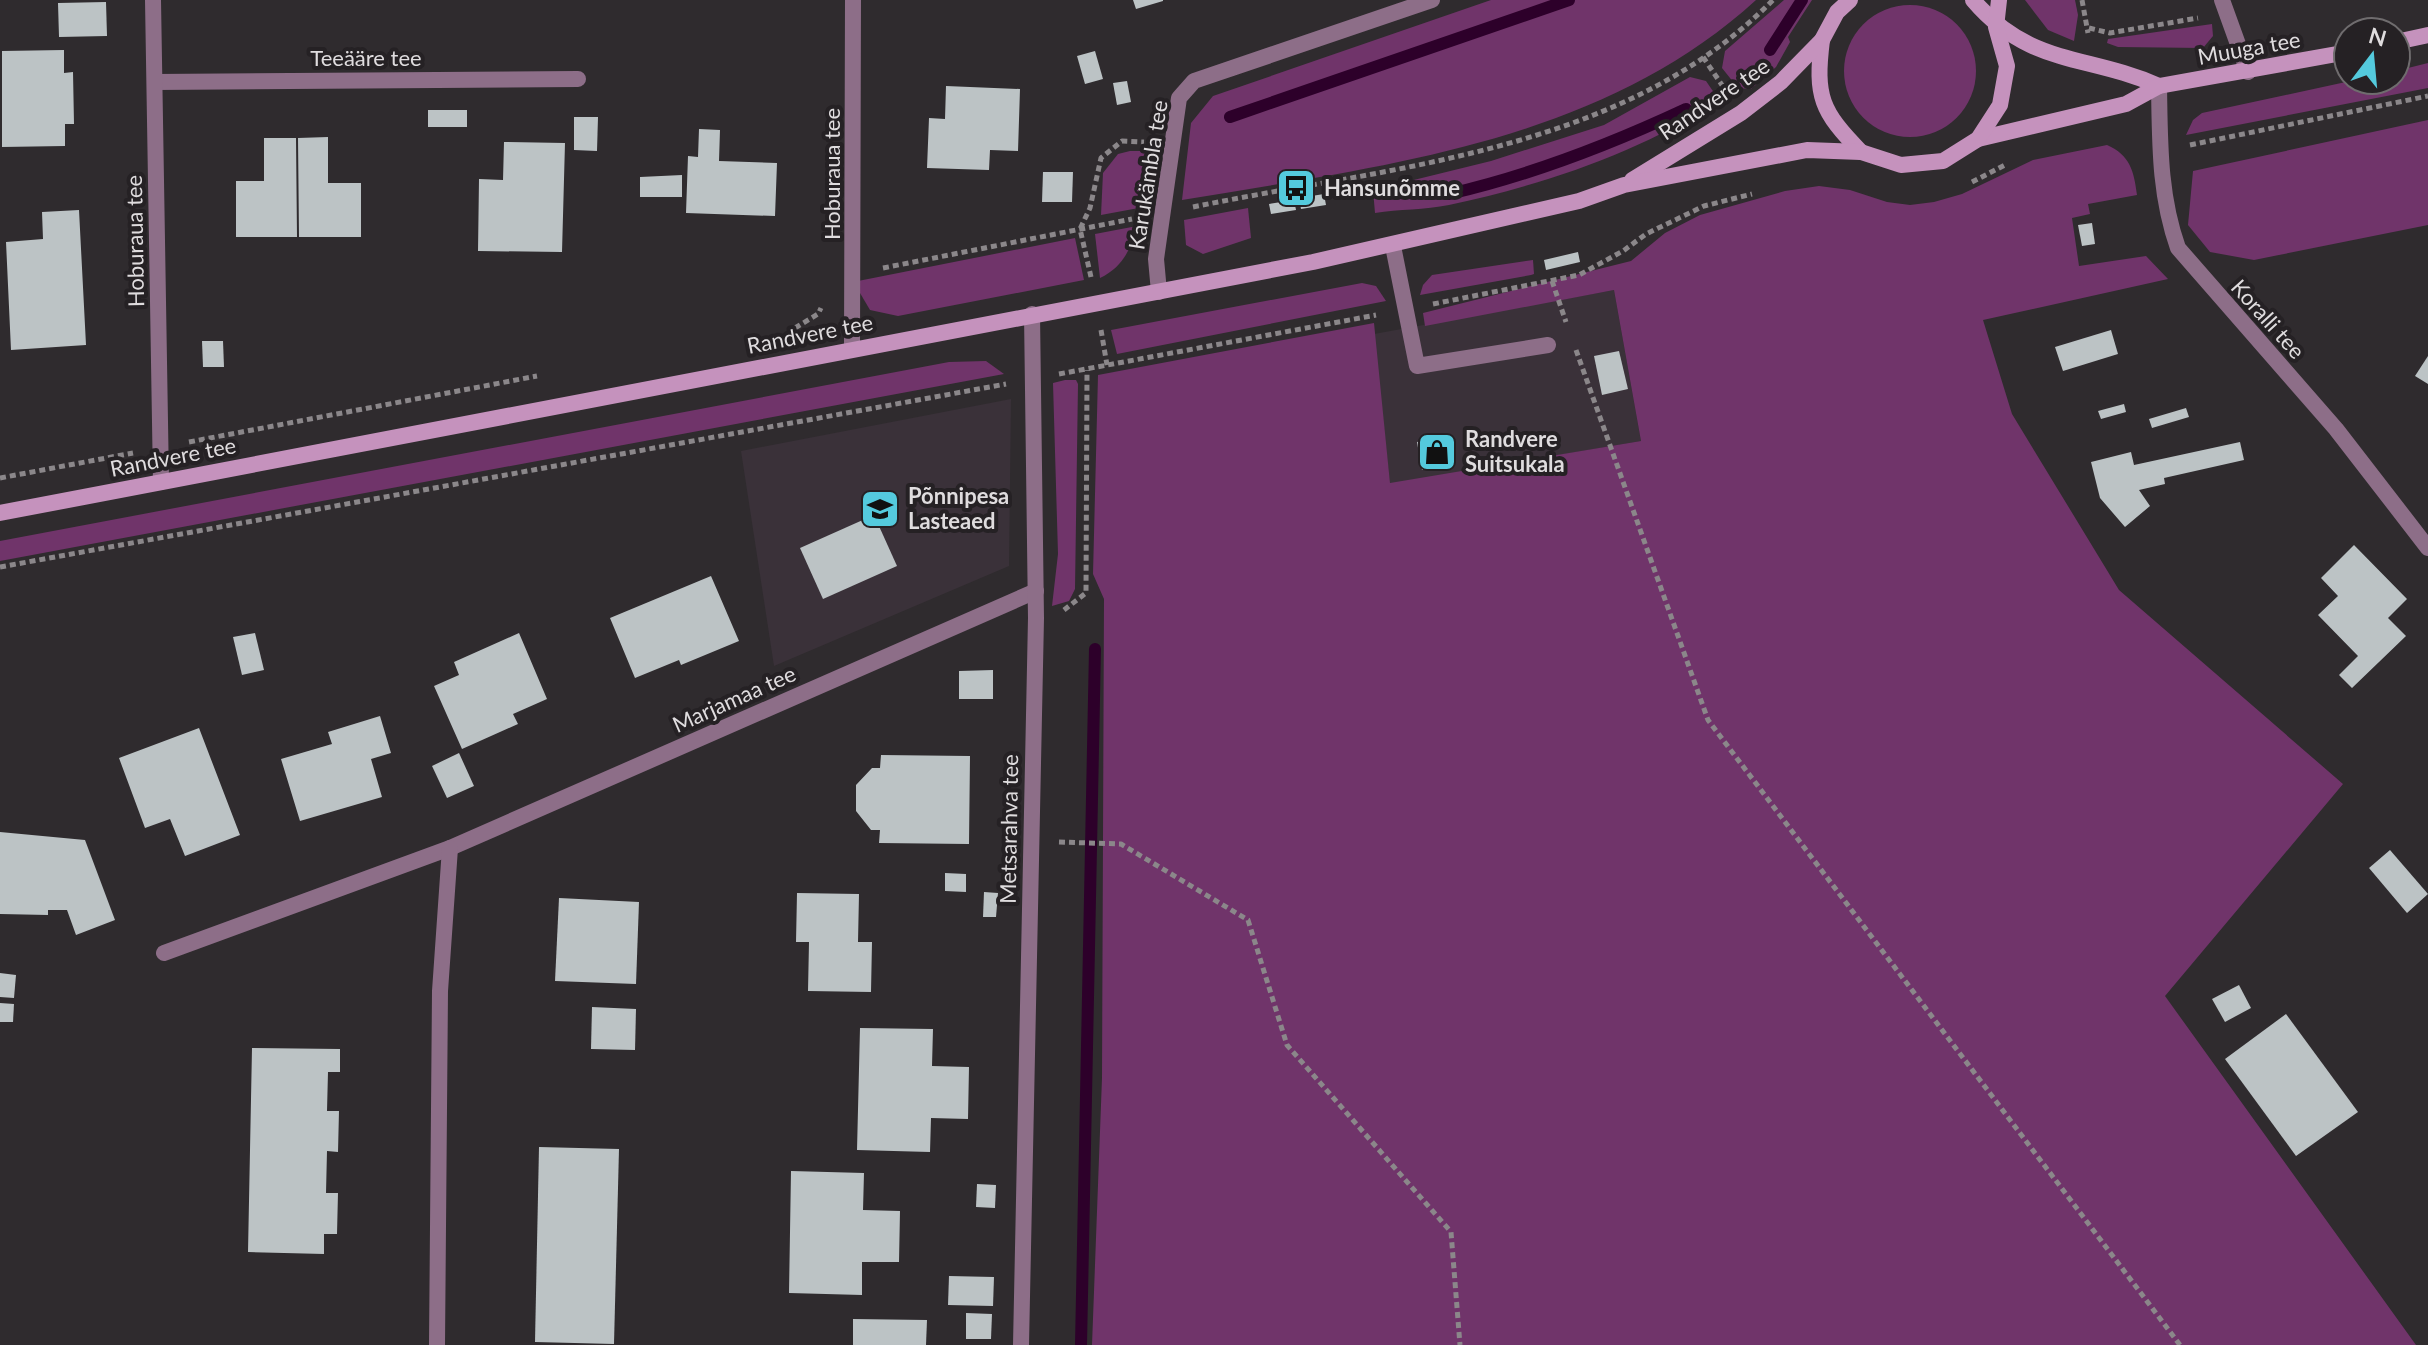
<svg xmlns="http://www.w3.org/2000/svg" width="2428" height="1345" font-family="Lato,sans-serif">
	<rect width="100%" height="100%" fill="#2f2b2e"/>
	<g fill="#3a3139">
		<polygon points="1614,290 1641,441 1390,484 1374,334"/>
		<polygon points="1011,399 1009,566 774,666 741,451"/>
	</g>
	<g fill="#70346a">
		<path d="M1491,0H1756C1599,143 1383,166 1182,200L1191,123L1213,96Z"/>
		<polygon points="1784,0 1812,0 1788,37 1790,42 1776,67 1751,89 1738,88 1722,68 1725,51"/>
		<polygon points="2025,0 2075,0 2078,15 2074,41 2048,30"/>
		<circle cx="1910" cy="71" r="66"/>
		<polygon points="2212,24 2213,36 2203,48 2118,47 2107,43 2108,39"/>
		<polygon points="2428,63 2428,88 2186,135 2193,120 2202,113 2355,80 2396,80 2396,71"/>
		<path d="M1690,77L1706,81L1719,100C1640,153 1542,185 1449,205C1425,210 1399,209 1375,213L1373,190L1491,161L1604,125Z"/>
		<polygon points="2428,120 2428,225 2254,260 2210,252 2188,225 2193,171"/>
		<path d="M2107,145C2130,155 2134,171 2137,195L2088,204L2090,214L2072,218L2079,266L2146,256L2168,279L1983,320L2012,414L2119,590L2343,784L2165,996L2416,1345H1092L1102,1078L1104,599L1093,574L1098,375L1374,323L1390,483L1641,441L1614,290L1425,326L1423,313L1631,261L1665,233L1700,215L1785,191L1819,186L1850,190L1887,202L1910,205L1934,202L1962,194L2033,160Z"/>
		<polygon points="1130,151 1149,151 1144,207 1101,215 1103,173 1118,154"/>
		<polygon points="1248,208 1251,238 1203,254 1186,245 1184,220"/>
		<path d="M1137,226C1131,249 1123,267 1100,278L1095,234Z"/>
		<polygon points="1075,238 1084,280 898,316 870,310 860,293 858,281"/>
		<polygon points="1533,260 1534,274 1531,275 1420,295 1423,285 1432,275"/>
		<polygon points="1362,283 1376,286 1386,301 1117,354 1111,330"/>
		<polygon points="986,361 1004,374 0,561 0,541 949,362"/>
		<polygon points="1065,380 1076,380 1078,384 1075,589 1069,601 1052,606 1058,554 1053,383"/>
	</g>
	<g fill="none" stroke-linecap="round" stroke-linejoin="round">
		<g stroke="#2d002a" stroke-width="12">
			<polyline points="1770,50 1802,0"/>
			<polyline points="1230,117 1569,0"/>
			<path d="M1449,194C1532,175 1609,145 1686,109"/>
			<polyline points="1081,1345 1095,649"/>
		</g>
	</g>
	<g fill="#bcc3c5">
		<polygon points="1133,0 1163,0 1163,1 1136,9"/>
		<polygon points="106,2 107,36 59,37 58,3"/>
		<polygon points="64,50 64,73 73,72 74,124 65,124 65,146 2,147 2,51"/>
		<polygon points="1095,51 1103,79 1085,84 1077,56"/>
		<polygon points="1127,81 1131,102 1117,105 1113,83"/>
		<polygon points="946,86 1020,89 1018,151 990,150 989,170 927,168 929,118 945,119"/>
		<rect x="428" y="110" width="39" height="17"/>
		<polygon points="574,117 598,117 597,151 574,150"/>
		<polygon points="699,129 720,130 719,161 777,163 775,216 686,213 688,156 698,157"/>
		<polygon points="328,137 328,183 361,183 361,237 299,237 298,138"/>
		<polygon points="264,138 296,138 297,237 236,237 236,181 264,181"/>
		<polygon points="504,142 565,143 562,252 478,251 479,179 503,180"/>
		<polygon points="1043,172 1073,172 1072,202 1042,202"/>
		<polygon points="682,175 682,197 640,197 640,177"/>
		<polygon points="1324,194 1326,205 1301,209 1299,198"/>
		<polygon points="1294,200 1296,210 1271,214 1269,204"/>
		<polygon points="79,210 86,345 11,350 6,242 43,239 42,212"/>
		<polygon points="2092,223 2095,244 2082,246 2078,225"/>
		<polygon points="1578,252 1580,262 1546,270 1544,260"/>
		<polygon points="2111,330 2118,354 2063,371 2055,347"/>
		<polygon points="202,341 223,341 224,367 203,367"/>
		<polygon points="1619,351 1628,389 1602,395 1594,356"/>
		<polygon points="2428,356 2428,384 2415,376"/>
		<polygon points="2124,404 2126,412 2101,419 2098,411"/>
		<polygon points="2186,408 2189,417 2152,428 2149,419"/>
		<polygon points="1451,436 1455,465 1422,470 1417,442"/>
		<polygon points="2240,442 2244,460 2164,478 2165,484 2139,490 2150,506 2125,527 2100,498 2091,462 2131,452 2134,465"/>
		<polygon points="874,515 897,566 823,599 800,548"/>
		<polygon points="2354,545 2407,599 2388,618 2406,636 2352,688 2339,675 2358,656 2318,615 2338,596 2321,578"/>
		<polygon points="711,576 739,641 681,665 679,660 635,678 610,618"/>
		<polygon points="255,633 264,670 242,675 233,637"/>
		<polygon points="519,633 547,699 513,714 518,724 462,749 434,686 459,675 454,662"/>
		<polygon points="993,670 993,699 959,699 959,671"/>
		<polygon points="380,716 391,753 371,759 382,797 300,821 281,759 332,744 328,732"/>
		<polygon points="199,728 240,835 185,856 170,819 145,828 119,758"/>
		<polygon points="459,753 474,786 447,798 432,766"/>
		<polygon points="881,755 970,756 969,844 879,843 880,830 871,830 856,811 856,785 872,768 880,768"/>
		<polygon points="0,832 85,840 115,920 76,935 67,910 48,910 48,915 0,914"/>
		<polygon points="2390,850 2428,894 2407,913 2369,868"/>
		<polygon points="945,873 966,874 966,892 945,891"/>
		<polygon points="984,892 998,893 996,917 983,917"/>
		<polygon points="797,893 859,894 858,942 872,942 871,992 808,991 809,942 796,942"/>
		<polygon points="559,898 639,902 636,984 555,981"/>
		<polygon points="0,973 16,975 14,998 0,997"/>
		<polygon points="2239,985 2251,1008 2225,1022 2212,999"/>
		<polygon points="0,1003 14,1004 13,1022 0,1022"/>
		<polygon points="592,1007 636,1009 635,1050 591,1049"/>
		<polygon points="2286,1014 2358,1112 2296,1156 2225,1059"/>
		<polygon points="860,1028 933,1029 932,1066 969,1067 968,1119 931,1118 930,1152 857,1150"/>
		<polygon points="252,1048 340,1049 340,1072 328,1072 327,1111 339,1111 338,1152 327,1151 326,1193 338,1193 337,1234 324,1234 324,1254 248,1252"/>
		<polygon points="539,1147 619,1149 614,1344 535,1342"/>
		<polygon points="791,1171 864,1173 863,1210 900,1211 899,1262 862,1262 862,1295 789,1293"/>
		<polygon points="977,1184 996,1185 995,1208 976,1207"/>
		<polygon points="949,1276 994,1277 993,1306 948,1305"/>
		<polygon points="966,1313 992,1314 991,1339 966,1339"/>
		<polygon points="853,1319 927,1320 926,1345 853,1345"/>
	</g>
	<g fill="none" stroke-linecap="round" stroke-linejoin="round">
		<g stroke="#8b878a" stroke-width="5" stroke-dasharray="6 4" stroke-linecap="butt">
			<polyline points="2082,0 2088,33"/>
			<polyline points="2089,28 2110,33 2198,18"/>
			<polyline points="1703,57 1724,88"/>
			<polyline points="2190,145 2428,96"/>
			<polyline points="1972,182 2005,165"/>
			<path d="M1193,207C1392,166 1622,153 1773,0"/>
			<polyline points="883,268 1132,219"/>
			<polyline points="1091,277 1080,229 1090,208 1101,158 1122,141 1144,142"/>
			<polyline points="1552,281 1566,322"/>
			<polyline points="1433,304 1579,275 1623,251 1646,234 1704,206 1752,194"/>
			<polyline points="795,328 818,314 821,308"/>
			<polyline points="1101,330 1107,365"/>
			<polyline points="1576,350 1708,720 2180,1345"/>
			<polyline points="1059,374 1376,315"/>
			<polyline points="189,442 537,376"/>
			<polyline points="0,478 133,453"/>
			<polyline points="0,567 1006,384"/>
			<polyline points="1064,610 1086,593 1087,370"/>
			<polyline points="1059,842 1121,844 1248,920 1287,1045 1451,1232 1460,1345"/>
		</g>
		<g stroke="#8d6e88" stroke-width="16">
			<polyline points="2222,0 2248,72"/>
			<polyline points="155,82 578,79"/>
			<polyline points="1393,246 1417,366 1548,345"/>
		</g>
		<g stroke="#8d6e88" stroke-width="16">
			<polyline points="153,0 161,482"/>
			<path d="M2159,86C2160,142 2159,195 2178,248L2336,429L2428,548"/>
			<polyline points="1159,292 1156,259 1179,98 1194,81 1432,0"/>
			<polyline points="852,348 853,0"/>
			<polyline points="164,953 450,848 1036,591"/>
			<polyline points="437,1345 440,991 450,848"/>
			<polyline points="1021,1345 1036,618 1032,314"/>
		</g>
		<g stroke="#c592bd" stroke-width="16">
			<path d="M1973,0C2030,67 2087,54 2159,86"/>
			<path d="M1822,40C1815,97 1821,111 1861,152"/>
			<polyline points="2396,42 2428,35"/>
			<polyline points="1978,139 2126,104 2159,86 2348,52"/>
			<polyline points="1632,180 1741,113 1781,82 1822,40 1837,12 1850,0"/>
			<polyline points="0,513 1313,262 1579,201 1624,185 1807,150 1861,152 1901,165 1943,161 1978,139 2000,105 2007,66 1996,27 1999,0"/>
		</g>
	</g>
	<defs>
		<g id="bus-square" transform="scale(2)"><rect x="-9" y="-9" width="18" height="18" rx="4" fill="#54cadd" stroke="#252124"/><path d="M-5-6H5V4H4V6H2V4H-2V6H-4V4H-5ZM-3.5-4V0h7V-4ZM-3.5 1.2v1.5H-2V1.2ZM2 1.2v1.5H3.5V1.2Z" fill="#111"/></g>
		<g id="shop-square" transform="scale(2)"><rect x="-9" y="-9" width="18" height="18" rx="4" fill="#54cadd" stroke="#252124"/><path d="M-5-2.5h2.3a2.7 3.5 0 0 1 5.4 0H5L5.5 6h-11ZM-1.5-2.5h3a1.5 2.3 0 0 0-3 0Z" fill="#111"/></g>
		<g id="school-square" transform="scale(2)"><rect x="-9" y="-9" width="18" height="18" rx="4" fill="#54cadd" stroke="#252124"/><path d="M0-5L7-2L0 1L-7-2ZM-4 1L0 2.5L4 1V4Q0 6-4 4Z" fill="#111"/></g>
	</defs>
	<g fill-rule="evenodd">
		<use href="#bus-square" x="1296" y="188"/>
		<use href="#shop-square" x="1437" y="452"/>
		<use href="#school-square" x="880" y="509"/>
	</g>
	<g text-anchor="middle" stroke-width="8" stroke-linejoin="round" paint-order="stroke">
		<g font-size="22" fill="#dfdcde" stroke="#252124">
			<text transform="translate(2249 48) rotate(-10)" y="8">Muuga tee</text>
			<text x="366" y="66">Teeääre tee</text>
			<text transform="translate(1714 99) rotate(-34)" y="8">Randvere tee</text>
			<text transform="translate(832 174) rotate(-90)" y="8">Hoburaua tee</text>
			<text transform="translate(1148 175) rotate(-81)" y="8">Karukämbla tee</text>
			<text transform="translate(135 241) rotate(-91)" y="8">Hoburaua tee</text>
			<text transform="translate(2268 319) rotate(48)" y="8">Koralli tee</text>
			<text transform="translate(810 334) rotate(-11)" y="8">Randvere tee</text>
			<text transform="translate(173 457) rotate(-11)" y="8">Randvere tee</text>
			<text transform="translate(734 699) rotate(-24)" y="8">Marjamaa tee</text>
			<text transform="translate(1009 829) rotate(-89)" y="8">Metsarahva tee</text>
		</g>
		<g font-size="22" font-weight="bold" fill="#dfdcde" stroke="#252124" text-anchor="start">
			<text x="1324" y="196">Hansunõmme</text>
			<text x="1465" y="447">Randvere<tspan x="1465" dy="25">Suitsukala</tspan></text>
			<text x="908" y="504">Põnnipesa<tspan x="908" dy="25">Lasteaed</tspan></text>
		</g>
	</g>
	<g transform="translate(2372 56) rotate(16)"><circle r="38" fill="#252124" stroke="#6f6c6e" stroke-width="2"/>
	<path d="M0-6L14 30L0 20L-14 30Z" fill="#54cadd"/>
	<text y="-12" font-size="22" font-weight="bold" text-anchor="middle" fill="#dfdcde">N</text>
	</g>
</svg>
